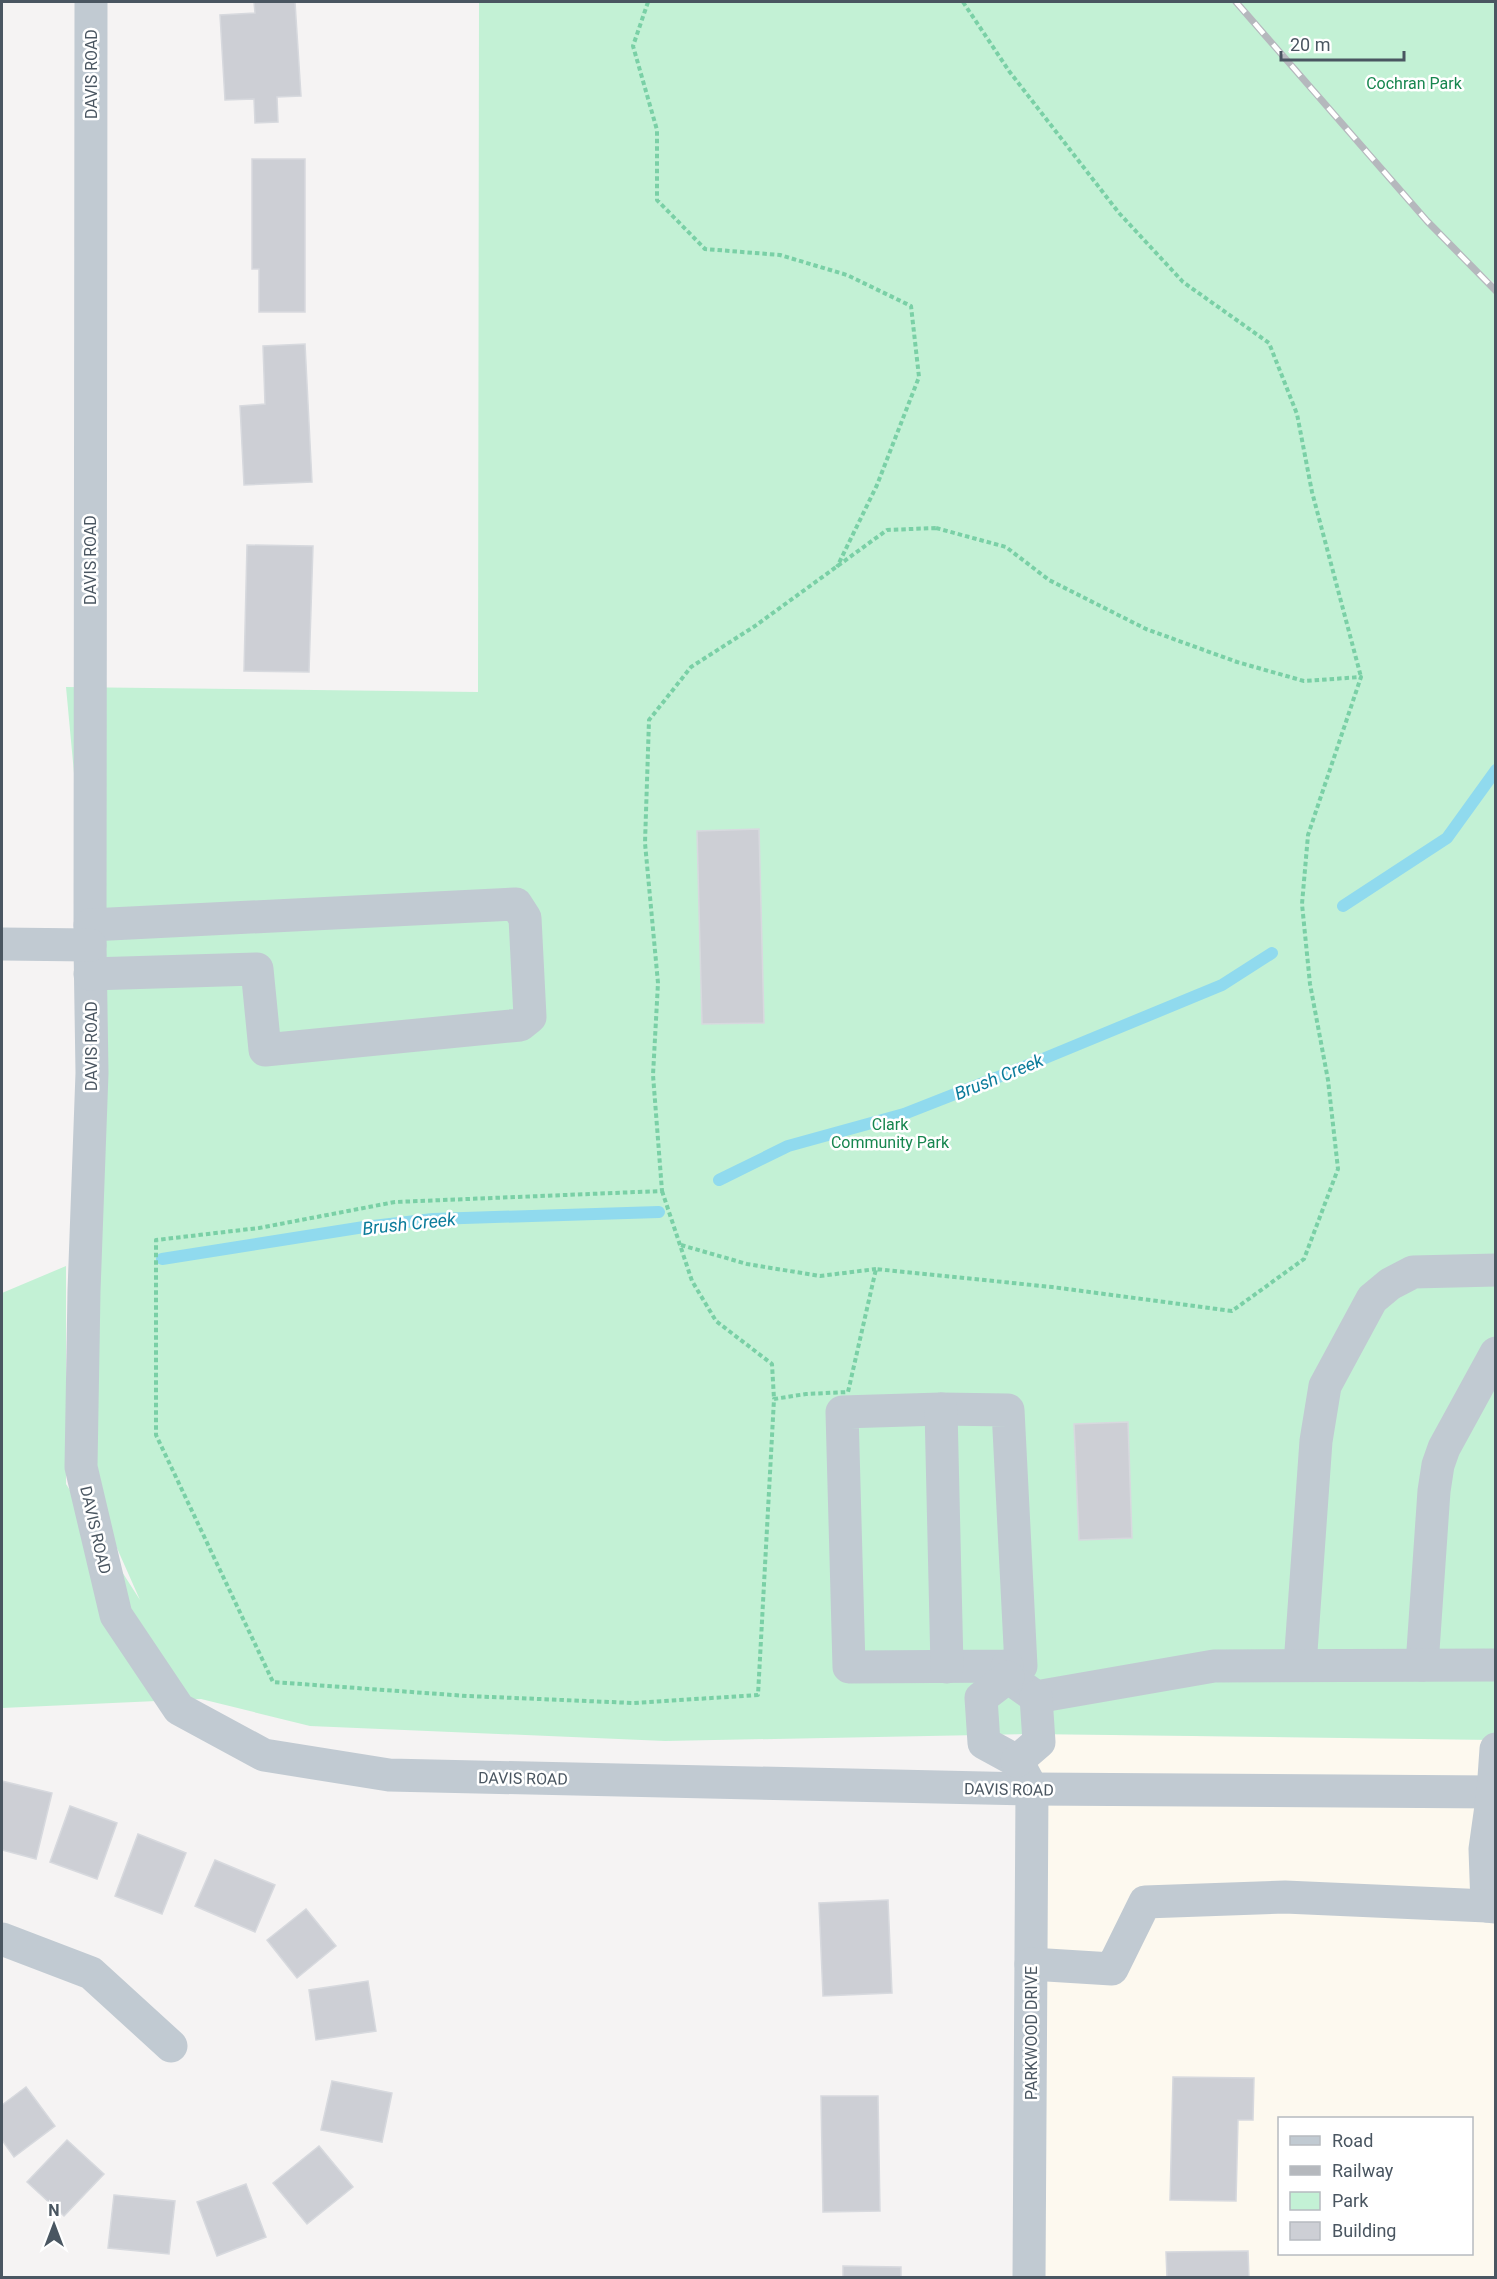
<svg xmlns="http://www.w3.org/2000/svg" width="1497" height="2279" font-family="Roboto,sans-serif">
	<rect width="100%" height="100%" fill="#f5f3f3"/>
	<path fill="#fdf9ef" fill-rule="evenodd" d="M1031,1734L1495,1740V2277H1033ZM1280,2118H1472V2254H1280Z"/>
	<polygon fill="#c3f1d5" points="479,2 1495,2 1495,284 1438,233 1496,291 1495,1740 1031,1734 665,1741 310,1726 201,1699 2,1708 2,1293 66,1266 66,1484 140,1600 81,1467 90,945 66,687 478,692"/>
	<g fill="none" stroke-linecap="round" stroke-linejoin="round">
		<g stroke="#90daee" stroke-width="12">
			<polyline points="1343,906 1447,838 1496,770"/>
			<polyline points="719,1180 788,1146 904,1114 1021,1068 1222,985 1272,953"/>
			<polyline points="162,1259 364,1227 433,1219 659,1212"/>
		</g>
	</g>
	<g fill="#cdcfd5" stroke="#d7d9de" stroke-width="1.5">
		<polygon points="254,2 295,2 301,96 277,97 278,122 255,123 254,99 225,100 220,15 255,13"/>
		<polygon points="252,159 305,159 305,312 259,312 259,269 252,269"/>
		<polygon points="305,344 312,482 244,485 240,406 265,404 263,346"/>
		<polygon points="247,545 313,546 309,672 244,671"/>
		<polygon points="759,829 764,1023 702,1024 697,831"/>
		<polygon points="1128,1422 1132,1538 1079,1540 1074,1424"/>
		<polygon points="2,1781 52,1793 36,1859 2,1850"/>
		<polygon points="70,1806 117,1823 97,1879 50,1862"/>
		<polygon points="138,1834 186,1853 162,1914 115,1896"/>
		<polygon points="215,1860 275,1885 255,1932 195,1906"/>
		<polygon points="888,1900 892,1993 823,1996 819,1903"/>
		<polygon points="306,1909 336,1946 297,1978 267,1940"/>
		<polygon points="368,1981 376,2031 316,2040 309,1990"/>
		<polygon points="1173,2077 1254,2078 1253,2120 1238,2120 1236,2201 1170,2200"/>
		<polygon points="332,2081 392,2093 382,2142 321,2130"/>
		<polygon points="26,2087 55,2126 14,2157 2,2140 2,2105"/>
		<polygon points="821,2096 878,2096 880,2211 823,2212"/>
		<polygon points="67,2140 104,2174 64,2216 27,2182"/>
		<polygon points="319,2146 353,2187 307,2224 273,2183"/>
		<polygon points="246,2184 266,2237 217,2256 197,2202"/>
		<polygon points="114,2195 175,2201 169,2254 108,2248"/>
		<polygon points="1248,2251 1249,2278 1167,2278 1166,2252"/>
		<polygon points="843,2266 901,2267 901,2278 843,2278"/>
	</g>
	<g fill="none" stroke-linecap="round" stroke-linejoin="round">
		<g stroke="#7ad0a6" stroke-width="4" stroke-dasharray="4.5 3" stroke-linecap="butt">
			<polyline points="648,2 633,46 657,130 657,200 705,249 780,255 847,275 911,306 919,377 877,485 837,567"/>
			<polyline points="963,2 1009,71 1119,213 1183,282 1269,343 1297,414 1312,492 1361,677"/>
			<polygon points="936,528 1006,547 1049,580 1146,629 1237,662 1304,681 1361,677 1308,835 1302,904 1310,984 1328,1080 1338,1169 1304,1259 1232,1311 1052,1287 876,1269 848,1392 806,1394 774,1399 758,1695 634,1703 467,1696 273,1682 156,1435 156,1240 259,1228 395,1202 662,1191 653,1075 658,983 645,843 649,720 691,667 755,626 887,530"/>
			<polyline points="662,1191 692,1281 716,1321 772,1364 774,1399"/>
			<polyline points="681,1245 747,1264 820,1276 876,1269"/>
		</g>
		<g stroke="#c1cad2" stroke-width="33">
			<polyline points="91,2 90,945 92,1073 84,1291 81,1467 116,1615 179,1709 264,1755 389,1775 1032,1789 1496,1792"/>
			<polyline points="90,925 516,904 525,918 530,1017 520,1025 265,1050 257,969 90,974"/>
			<polyline points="2,944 90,945"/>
			<polygon points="941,1409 1008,1410 1021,1666 849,1667 842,1412"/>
			<polyline points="941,1409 947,1667"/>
			<polyline points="1300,1665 1316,1441 1325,1386 1372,1299 1390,1284 1413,1272 1496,1270"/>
			<polyline points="1422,1665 1434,1491 1438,1465 1444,1448 1496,1353"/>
			<polyline points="1007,1666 1008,1677 1036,1697 1214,1666 1496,1665"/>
			<polyline points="1008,1677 981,1698 984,1743 1017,1761 1032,1789 1029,2278"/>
			<polyline points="1496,1749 1493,1792 1485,1849 1487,1906 1496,1907"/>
			<polyline points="1017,1761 1039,1742 1036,1697"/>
			<polyline points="2,1939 91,1973 171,2046"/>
			<polyline points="1031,1964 1112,1969 1145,1902 1285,1897 1487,1906"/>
		</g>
		<g stroke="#b5b8bd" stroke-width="7">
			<polyline id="rail" points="1236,2 1427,221 1496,291"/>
		</g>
		<use href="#rail" stroke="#fff" stroke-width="4.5" stroke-dasharray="14" stroke-linecap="butt"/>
	</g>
	<g text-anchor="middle" stroke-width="5" stroke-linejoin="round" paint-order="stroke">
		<g font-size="16" fill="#4a5661" stroke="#fff">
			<text transform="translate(91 74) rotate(-90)" y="6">DAVIS ROAD</text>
			<text transform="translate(90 560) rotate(-90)" y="6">DAVIS ROAD</text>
			<text transform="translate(91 1046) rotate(-90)" y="6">DAVIS ROAD</text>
			<text transform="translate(96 1530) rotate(77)" y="6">DAVIS ROAD</text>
			<text transform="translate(523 1778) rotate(1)" y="6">DAVIS ROAD</text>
			<text transform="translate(1009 1789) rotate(1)" y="6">DAVIS ROAD</text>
			<text transform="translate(1031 2033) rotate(-90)" y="6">PARKWOOD DRIVE</text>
		</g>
		<g font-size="16" fill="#17864f" stroke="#fff">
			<text x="1414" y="89">Cochran Park</text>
			<text x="890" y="1130">Clark<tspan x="890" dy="18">Community Park</tspan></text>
		</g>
		<g font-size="18" font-style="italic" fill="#0c7c9b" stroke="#fff">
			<text transform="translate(999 1077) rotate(-22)" y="6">Brush Creek</text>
			<text transform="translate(409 1224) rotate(-6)" y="6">Brush Creek</text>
		</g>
	</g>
	<rect width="1497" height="2279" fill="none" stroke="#4a5661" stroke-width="6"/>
	<rect x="1278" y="2117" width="195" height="138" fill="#ffffff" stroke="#b7bbc0" stroke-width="1.5"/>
	<rect x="1290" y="2136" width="30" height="9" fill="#c1cad2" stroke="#b7bbc0" stroke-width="1.5"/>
	<text x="1332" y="2147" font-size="18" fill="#4a5661">Road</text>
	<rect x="1290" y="2166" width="30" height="9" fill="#b5b8bd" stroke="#b7bbc0" stroke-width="1.5"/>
	<text x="1332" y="2177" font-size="18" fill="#4a5661">Railway</text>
	<rect x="1290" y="2192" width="30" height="18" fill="#c3f1d5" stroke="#b7bbc0" stroke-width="1.5"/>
	<text x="1332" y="2207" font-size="18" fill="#4a5661">Park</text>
	<rect x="1290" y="2222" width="30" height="18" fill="#cdcfd5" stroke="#b7bbc0" stroke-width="1.5"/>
	<text x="1332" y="2237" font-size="18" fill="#4a5661">Building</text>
	<g transform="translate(54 2225)" stroke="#ffffff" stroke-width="4.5" paint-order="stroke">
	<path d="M0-4.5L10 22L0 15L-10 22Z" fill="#4a5661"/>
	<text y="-9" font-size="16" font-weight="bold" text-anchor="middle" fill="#4a5661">N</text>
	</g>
	<path d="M1281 51v9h123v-9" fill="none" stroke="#4a5661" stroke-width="3"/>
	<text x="1290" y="51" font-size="18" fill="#4a5661" stroke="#ffffff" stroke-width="4.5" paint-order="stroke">20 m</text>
</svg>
